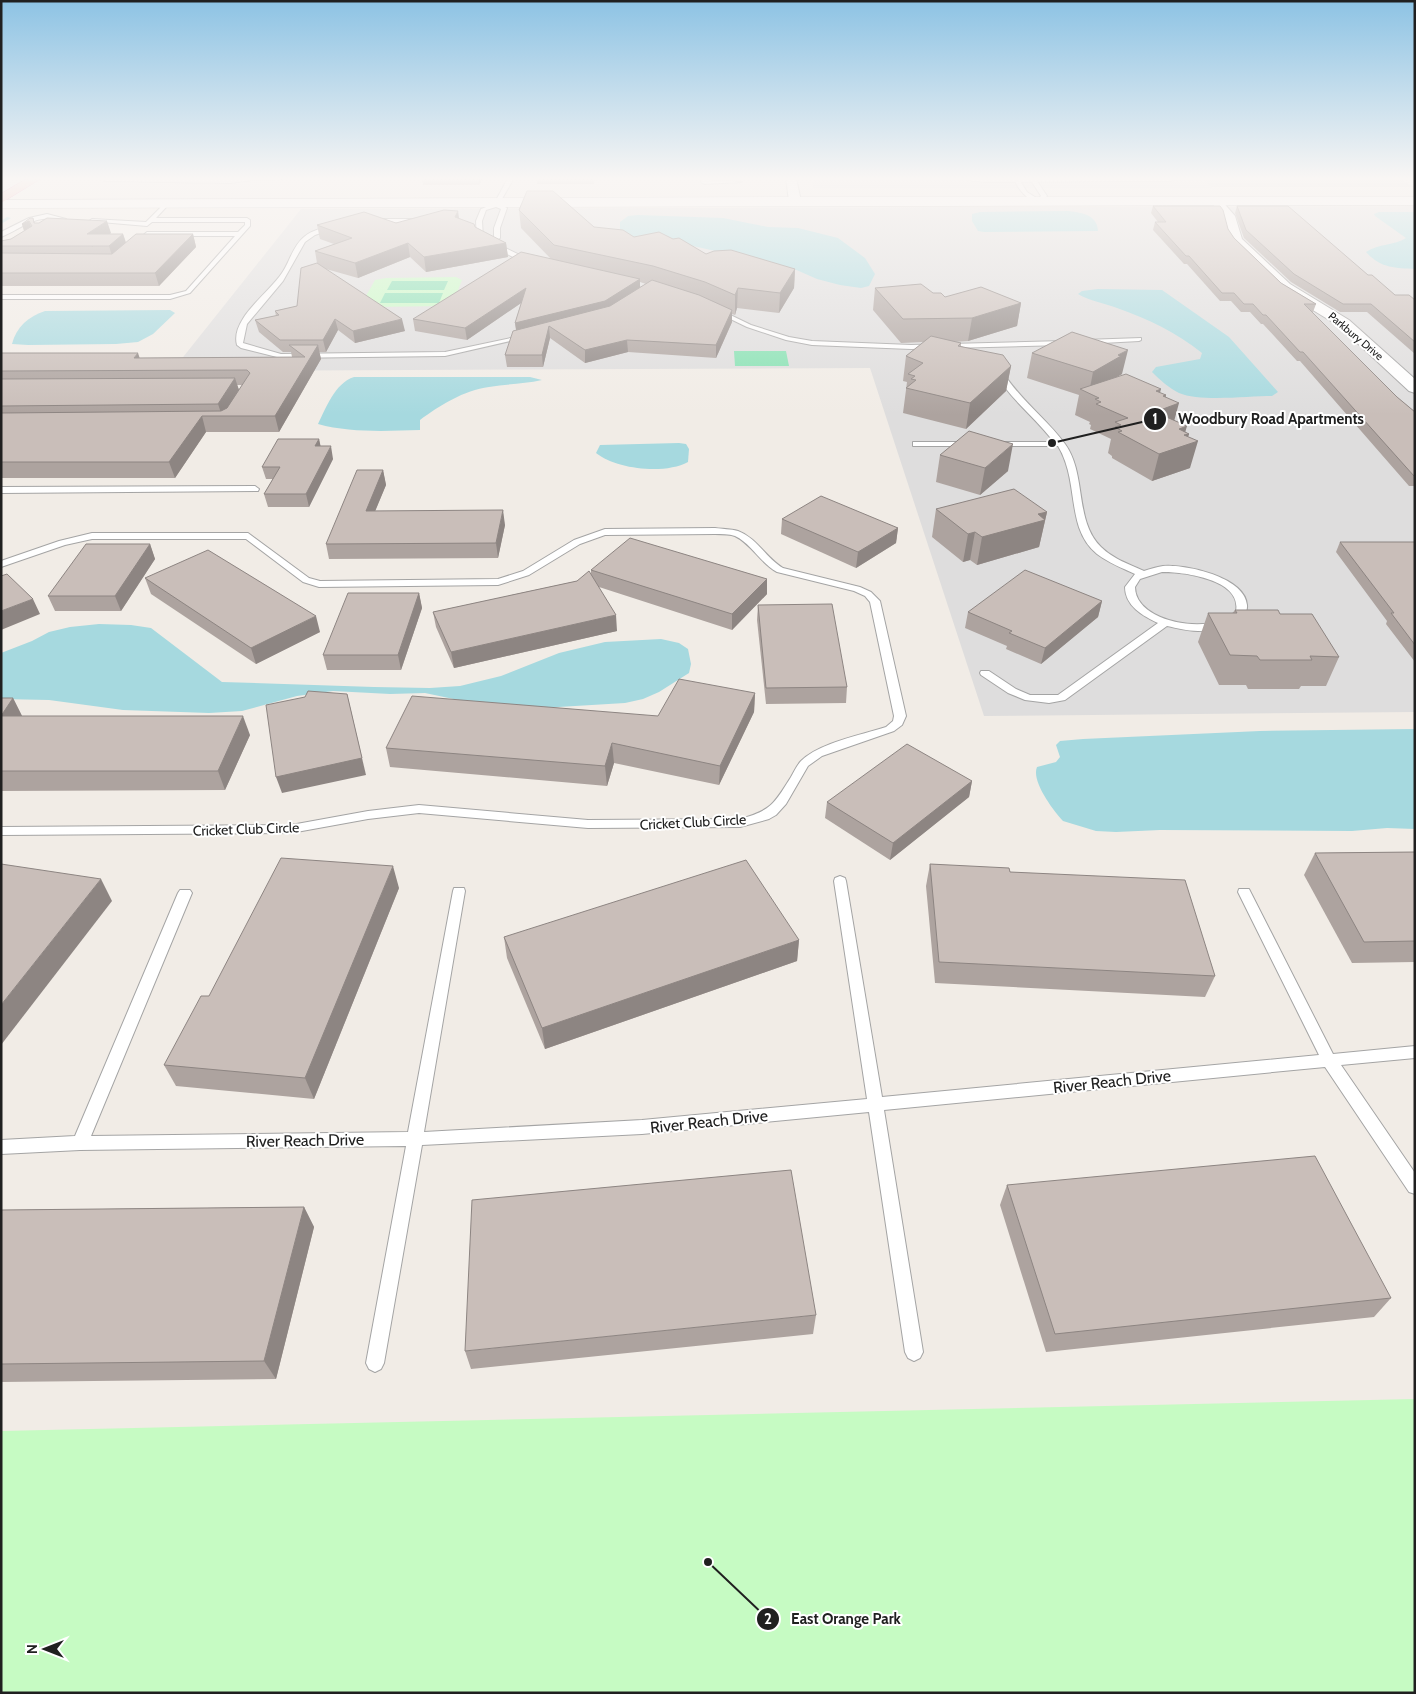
<svg xmlns="http://www.w3.org/2000/svg" width="1416" height="1694" font-family="Cabin,sans-serif">
	<rect width="100%" height="100%" fill="#f1ece6"/>
	<g fill="#dedddd">
		<polygon points="812,178 1201,178 1212,188 813,188"/>
		<polygon points="1415,206 1415,712 984,716 870,368 172,371 301,209"/>
	</g>
	<polygon fill="#cecece" points="1201,178 1400,178 1414,187 1211,187"/>
	<g fill="#c6fbc3">
		<polygon points="456,277 462,280 453,303 446,306 371,307 362,303 375,280 386,278"/>
		<polygon points="1415,1399 1415,1693 1,1693 1,1431"/>
	</g>
	<g fill="#83e1b1">
		<polygon points="392,281 448,281 444,290 387,290"/>
		<polygon points="385,293 443,293 439,303 380,303"/>
		<polygon points="734,351 786,351 789,366 735,366"/>
	</g>
	<g fill="#a6d9df">
		<path d="M1069,211C1083,213 1097,215 1098,231L984,232L978,231L972,221V214L980,212Z"/>
		<path d="M1379,212H1415V269C1395,268 1380,268 1366,252C1379,243 1394,246 1406,238L1375,216L1374,214Z"/>
		<polygon points="638,215 723,218 768,227 798,228 838,238 865,258 875,274 869,286 861,288 840,285 817,279 792,268 684,244 633,237 620,230 620,222 628,216"/>
		<path d="M1098,289L1162,290L1229,337L1278,392L1272,396C1248,396 1200,402 1179,393C1169,388 1160,380 1152,372L1156,367L1200,359L1202,353C1176,332 1148,319 1117,308C1104,303 1090,301 1078,294L1082,291Z"/>
		<path d="M170,310L175,313L153,334L138,342L116,344L28,345L12,344C16,327 29,316 45,311Z"/>
		<path d="M354,377H530L542,380C524,384 507,384 489,387C464,390 439,406 420,420V430C387,431 350,433 318,424C326,408 335,383 354,377Z"/>
		<path d="M679,443L686,444L689,449L688,462C664,475 616,469 596,453L600,445Z"/>
		<polygon points="99,624 131,625 151,628 222,682 374,687 430,688 460,686 501,676 559,653 605,642 661,639 679,643 688,649 691,664 689,673 659,692 643,699 625,703 542,708 463,701 425,693 390,694 333,691 297,696 242,711 209,713 123,710 49,700 1,699 1,653 32,641 49,632 70,627"/>
		<path d="M1415,729V829L1387,828L1352,831L1160,830L1116,832L1096,831L1063,821C1053,810 1031,781 1037,767L1056,762L1060,757L1056,745L1060,741L1083,739L1260,731Z"/>
	</g>
	<g fill="none" stroke-linecap="round" stroke-linejoin="round">
		<polygon fill="#a6d9df" fill-rule="evenodd" points="7,217 11,218 1,224 1,221"/>
		<g stroke="#a4a4a4" stroke-width="2">
			<g id="service">
				<polygon points="106,178 305,178 253,180 230,183 104,181"/>
				<path d="M508,178H514L499,204L507,208L500,228V238L493,242L532,261V263L515,258L477,239L476,221L481,209L494,204ZM496,207L501,209L494,228V237L489,240L483,238L482,221L486,210Z"/>
				<polygon points="701,178 707,178 707,180 742,182 704,184 701,182"/>
				<path d="M1014,178H1018L1027,192L1038,199L1041,196L1030,179L1035,178L1047,196L1041,203C1029,202 1017,189 1014,178Z"/>
				<polygon points="167,201 170,203 156,218 247,218 250,220 250,226 190,293 170,299 1,299 1,295 170,295 186,291 235,236 148,236 138,245 134,245 134,243 147,232 238,232 245,225 245,222 152,222 147,226 89,221 92,219 146,222"/>
				<path d="M47,214L66,219L63,221C35,213 25,227 1,237V232L29,218Z"/>
				<polygon points="376,219 418,219 421,221 418,223 374,222"/>
				<path d="M333,225L335,228L315,235L305,242L283,281L247,324L243,343L281,354L445,352L525,335L528,337L445,356L281,358L241,348L237,345C230,319 269,293 282,273C290,261 293,246 304,237C312,230 323,228 333,225Z"/>
				<polygon points="716,310 720,310 751,325 789,337 812,341 911,345 1064,341 1067,343 1064,345 911,349 812,345 786,340 747,327 716,312"/>
				<polygon points="1141,338 1141,340 1139,341 1084,344 1081,342 1084,340"/>
				<path d="M996,371H1002C1020,400 1046,418 1065,444C1087,474 1074,521 1101,547C1113,559 1129,564 1144,571C1150,569 1156,567 1163,566C1185,564 1245,577 1247,605C1249,624 1212,631 1198,631C1187,631 1177,628 1167,626L1065,700L1049,703L1025,700L1008,693L981,675L980,673L981,671H989L1016,689L1030,695H1058L1158,623C1143,616 1125,606 1125,587L1135,574C1122,568 1109,563 1097,554C1065,528 1080,482 1058,446H996L992,444L996,442H1054C1035,417 1011,400 995,373ZM1162,572C1183,572 1242,579 1236,611C1215,636 1135,624 1135,587L1140,579Z"/>
				<polygon points="913,442 968,442 972,444 968,446 913,446"/>
				<polygon points="255,486 259,489 258,491 1,493 1,487"/>
				<path d="M715,528C722,529 731,529 738,531C757,538 766,558 783,568L860,587L871,592L880,601L906,716L902,725L894,731L822,756L808,766L786,804L776,815L769,819L740,827L588,828L419,813L368,819L291,833L1,835V827L291,825L368,811L419,805L588,820L740,819C772,810 774,804 791,777C794,772 797,765 801,761C819,743 861,735 886,727L893,721L894,716L870,602L865,596L854,591L777,572C760,563 752,544 735,536C729,534 721,534 715,534L605,535L580,544L529,575L498,585L319,587L303,582L246,539H92L65,545L1,567V561L59,541L92,533H248L309,578L320,581L498,579L523,571L574,540L605,529Z"/>
				<polygon points="840,876 845,878 846,881 882,1097 1319,1055 1238,892 1239,889 1249,889 1333,1054 1415,1046 1415,1058 1341,1065 1415,1173 1415,1194 1409,1192 1325,1067 884,1110 923,1352 920,1358 914,1361 908,1358 905,1352 869,1112 642,1134 422,1145 384,1363 381,1369 375,1372 369,1369 366,1363 406,1146 80,1150 1,1154 1,1140 75,1136 178,893 180,890 190,890 192,893 91,1136 408,1132 453,891 454,888 464,888 465,891 424,1132 642,1120 867,1099 834,881 835,878"/>
			</g>
		</g>
		<g stroke="#a4a4a4" stroke-width="2">
			<g id="minor">
				<polygon points="786,178 796,178 801,201 799,203 795,204 789,201"/>
				<polygon points="967,178 1176,178 1171,181 988,182 972,181"/>
				<polygon points="1217,199 1221,200 1235,216 1242,239 1290,284 1349,320 1415,379 1415,393 1409,391 1339,326 1280,290 1233,244 1228,236 1223,217 1211,202"/>
			</g>
		</g>
		<g stroke="#a4a4a4" stroke-width="1">
			<polygon id="tertiary" points="795,197 1415,197 1415,205 1,208 1,200"/>
		</g>
		<g stroke="#df237b" stroke-width="1">
			<polygon id="trunk" points="28,178 42,178 1,203 1,194"/>
		</g>
		<use href="#service" fill="#fff" fill-rule="evenodd"/>
		<use href="#minor" fill="#fff" fill-rule="evenodd"/>
		<use href="#tertiary" fill="#fff" fill-rule="evenodd"/>
		<use href="#trunk" fill="#f4aaa4" fill-rule="evenodd"/>
	</g>
	<g fill="#ada39f" fill-rule="evenodd">
		<polygon points="422,178 483,178 479,185 423,185"/>
		<polygon points="537,178 595,178 594,184 537,184"/>
		<polygon points="1153,206 1228,229 1234,238 1281,283 1316,304 1313,312 1312,312 1397,397 1415,412 1415,486 1409,486 1300,361 1297,361 1263,324 1261,324 1250,312 1241,312 1231,301 1220,301 1187,264 1184,264 1153,230 1155,222 1158,222 1151,213"/>
		<polygon points="1237,206 1368,275 1395,295 1415,300 1415,354 1367,312 1340,312 1291,282 1244,238 1235,213"/>
		<path d="M519,210L706,254L795,269L794,288L779,313L737,308L735,315L732,314V322L716,358L628,352L585,363L550,338L543,367H507L505,355L516,330L515,323L521,303L467,340L415,331L413,319L551,259L521,228ZM640,282L646,284L640,287Z"/>
		<polygon points="33,218 35,223 111,233 110,234 123,234 126,242 193,234 196,247 159,286 1,286 1,241 11,239 24,231 22,224"/>
		<path d="M459,218L475,227L506,243L508,257L426,272L410,257L358,278L326,269L405,331L355,343L338,330L326,352H319L321,359L279,432H206L175,478H1V353L139,358L292,357L291,352H283L259,332L255,320L276,316L275,311L297,306L317,263L315,251L334,244L320,239L317,225L396,223ZM237,385H242L239,390Z"/>
		<polygon points="875,288 933,293 945,297 1021,303 1017,326 968,341 954,342 961,343 961,346 1011,366 1006,391 966,429 903,413 907,382 903,381 906,356 924,342 901,343 873,310"/>
		<polygon points="1032,353 1122,374 1117,377 1166,395 1166,398 1174,421 1185,432 1189,434 1188,437 1190,468 1152,481 1112,458 1112,456 1108,453 1111,439 1090,429 1091,425 1089,424 1090,422 1075,415 1079,395 1027,378"/>
		<polygon points="319,439 320,446 333,459 309,507 268,507 264,494 273,479 266,479 262,467"/>
		<polygon points="940,455 1008,471 980,495 936,482"/>
		<polygon points="383,470 386,485 375,511 505,525 498,558 329,559 326,544"/>
		<polygon points="936,509 1047,512 1039,547 977,565 970,560 963,562 932,537"/>
		<polygon points="782,519 898,528 896,543 856,568 781,534"/>
		<polygon points="1340,542 1415,542 1415,662 1386,624 1387,621 1336,552"/>
		<polygon points="150,544 155,559 121,611 55,611 48,596"/>
		<polygon points="591,570 767,594 732,630 599,587 617,631 454,668 436,627 433,612 577,581 591,576"/>
		<polygon points="145,578 320,632 256,664 151,594"/>
		<polygon points="419,593 422,608 401,670 327,670 323,655"/>
		<polygon points="1102,601 1098,617 1041,664 1006,649 1007,646 965,628 968,612"/>
		<polygon points="758,605 847,687 846,703 766,704 757,620"/>
		<polygon points="1235,610 1280,614 1339,657 1326,686 1301,686 1299,689 1248,689 1246,685 1219,685 1198,642 1208,613 1233,613"/>
		<polygon points="755,693 754,712 719,785 614,763 607,786 390,767 386,748 658,716"/>
		<polygon points="1,698 13,698 22,716 250,735 225,790 1,791"/>
		<polygon points="972,781 969,797 890,860 825,818 827,802"/>
		<polygon points="1415,852 1415,962 1352,963 1304,875 1315,853"/>
		<polygon points="930,864 1010,872 1215,976 1205,997 935,983 926,886"/>
		<polygon points="399,888 314,1099 176,1086 164,1065 209,996"/>
		<polygon points="504,937 799,940 797,961 545,1049 507,958"/>
		<polygon points="1007,1185 1391,1298 1374,1317 1046,1352 1000,1205"/>
		<polygon points="304,1207 314,1227 276,1379 1,1382 1,1210"/>
		<polygon points="816,1315 813,1334 471,1369 465,1351"/>
	</g>
	<g fill="#8d8582">
		<polygon points="478,178 483,178 479,185"/>
		<polygon points="458,211 460,225 455,217"/>
		<polygon points="29,221 33,233 26,237 22,224"/>
		<polygon points="107,221 111,233 92,247 87,234"/>
		<polygon points="123,234 127,247 113,259 109,246"/>
		<polygon points="193,234 196,247 159,286 155,273"/>
		<polygon points="408,243 410,257 358,278 355,263"/>
		<polygon points="506,243 508,257 426,272 424,257"/>
		<polygon points="795,269 794,288 779,313 780,293"/>
		<polygon points="640,279 640,290 605,312 549,327 550,338 543,367 542,355 517,335 515,323"/>
		<polygon points="526,288 527,299 467,340 465,328"/>
		<polygon points="738,288 737,308 735,315 735,295"/>
		<polygon points="1021,303 1017,326 968,341 972,318"/>
		<polygon points="732,310 732,322 716,358 716,345"/>
		<polygon points="335,319 338,330 326,352 323,340"/>
		<polygon points="402,319 405,331 355,343 353,331"/>
		<polygon points="627,340 628,352 585,363 585,350"/>
		<polygon points="318,345 321,359 279,432 275,416"/>
		<polygon points="1128,350 1122,374 1089,393 1093,372 1118,355"/>
		<polygon points="138,353 143,368 134,358"/>
		<polygon points="1011,366 1006,391 966,429 970,403"/>
		<polygon points="235,378 240,393 222,416 218,404"/>
		<polygon points="1161,389 1155,412 1163,396 1166,395 1162,409 1179,403 1172,429 1148,438 1156,391"/>
		<polygon points="202,416 206,432 175,478 169,462"/>
		<polygon points="1187,426 1181,447 1184,435 1189,434 1185,445 1198,441 1190,468 1152,481 1159,454 1179,429"/>
		<polygon points="319,439 322,452 315,446"/>
		<polygon points="1013,444 1008,471 980,495 985,468"/>
		<polygon points="331,446 333,459 309,507 306,494"/>
		<polygon points="383,470 386,485 369,526 366,511"/>
		<polygon points="503,510 505,525 498,558 496,543"/>
		<polygon points="1047,512 1039,547 977,565 982,537 1038,514"/>
		<polygon points="898,528 896,543 856,568 858,552"/>
		<polygon points="975,532 970,560 963,562 968,534"/>
		<polygon points="150,544 155,559 121,611 115,596"/>
		<polygon points="767,579 767,594 732,630 732,614"/>
		<polygon points="419,593 422,608 401,670 398,655"/>
		<polygon points="33,599 40,614 1,630 1,611"/>
		<polygon points="1102,601 1098,617 1041,664 1045,648"/>
		<polygon points="616,615 617,631 454,668 451,652"/>
		<polygon points="316,616 320,632 256,664 251,648"/>
		<polygon points="755,693 754,712 719,785 720,766"/>
		<polygon points="347,694 366,775 282,793 276,777"/>
		<polygon points="13,698 23,718 1,716"/>
		<polygon points="243,716 250,735 225,790 218,771"/>
		<polygon points="612,743 614,763 607,786 605,766"/>
		<polygon points="972,781 969,797 890,860 893,843"/>
		<polygon points="393,866 399,888 314,1099 305,1078"/>
		<polygon points="101,879 112,901 1,1045 1,1005"/>
		<polygon points="799,940 797,961 545,1049 542,1028"/>
		<polygon points="304,1207 314,1227 276,1379 264,1361"/>
	</g>
	<g fill="#c9beb9" stroke="#8d8582">
		<polygon points="527,191 553,191 594,227 623,230 634,237 659,232 673,239 679,238 706,254 714,251 731,250 795,269 780,293 738,288 735,295 705,282 653,266 554,245 519,210"/>
		<polygon points="1153,206 1220,206 1223,210 1228,229 1234,238 1281,283 1316,304 1304,304 1397,397 1415,412 1415,476 1414,476 1303,352 1300,352 1266,315 1263,315 1253,304 1244,304 1234,293 1222,293 1189,256 1186,256 1155,222 1166,222"/>
		<polygon points="1237,206 1288,206 1368,275 1372,275 1395,295 1409,295 1415,300 1415,342 1371,304 1343,304 1294,274 1246,230"/>
		<polygon points="444,210 458,211 455,217 474,224 475,227 506,243 424,257 408,243 355,263 315,251 352,238 317,225 364,212 396,223"/>
		<polygon points="30,218 33,218 34,223 39,223 47,218 107,221 87,234 123,234 109,246 1,246 1,241 11,239 32,226 29,221 22,224"/>
		<polygon points="136,234 193,234 155,273 1,273 1,253 112,254"/>
		<polygon points="521,252 640,279 605,301 515,323 526,288 465,328 413,319"/>
		<polygon points="317,263 402,319 353,331 335,319 323,340 280,340 255,320 279,315 275,311 297,306 301,268"/>
		<polygon points="652,280 699,295 732,310 716,345 627,340 585,350 549,326 542,355 505,355 513,331 610,306"/>
		<polygon points="921,284 933,293 941,293 945,297 981,287 1021,303 972,318 903,319 875,288"/>
		<polygon points="1072,332 1128,350 1118,355 1121,356 1093,372 1032,353"/>
		<polygon points="931,336 961,343 958,346 1003,355 1011,366 970,403 906,388 916,380 911,379 915,376 908,374 923,363 906,356"/>
		<polygon points="289,345 318,345 275,416 202,416 169,462 1,462 1,413 221,411 227,408 250,373 247,370 1,371 1,353 138,353 134,358 305,357"/>
		<polygon points="1126,374 1161,389 1156,391 1166,395 1163,396 1179,403 1155,412 1187,426 1179,429 1189,434 1184,435 1198,441 1159,454 1118,432 1122,431 1115,427 1121,425 1115,422 1128,418 1096,404 1101,402 1095,399 1099,398 1080,389"/>
		<polygon points="235,378 218,404 1,406 1,379"/>
		<polygon points="969,431 1013,444 985,468 940,455"/>
		<polygon points="278,439 319,439 315,446 331,446 306,494 264,494 280,467 262,467"/>
		<polygon points="357,470 383,470 366,511 503,510 496,543 326,544"/>
		<polygon points="1014,489 1047,512 1038,514 1045,520 982,537 975,532 968,534 936,509"/>
		<polygon points="821,496 898,528 858,552 782,519"/>
		<polygon points="630,538 767,579 732,614 591,570"/>
		<polygon points="1340,542 1415,542 1415,645 1391,613 1394,613"/>
		<polygon points="86,544 150,544 115,596 48,596"/>
		<polygon points="208,550 316,616 251,648 145,578"/>
		<polygon points="1025,570 1102,601 1045,648 1009,633 1012,631 968,612"/>
		<polygon points="589,571 616,615 451,652 433,612 577,581"/>
		<polygon points="7,574 33,599 1,611 1,576"/>
		<polygon points="348,593 419,593 398,655 323,655"/>
		<polygon points="832,604 847,687 766,688 758,605"/>
		<polygon points="1235,610 1278,610 1280,614 1312,614 1339,657 1310,656 1312,660 1260,660 1257,656 1230,655 1208,613 1237,613"/>
		<polygon points="679,679 755,693 720,766 612,743 605,766 386,748 412,696 658,716"/>
		<polygon points="308,691 347,694 362,758 276,777 266,705 305,697"/>
		<polygon points="1,698 13,698 1,716"/>
		<polygon points="1,716 243,716 218,771 1,771"/>
		<polygon points="907,744 972,781 893,843 827,802"/>
		<polygon points="1415,852 1415,941 1364,942 1315,853"/>
		<polygon points="281,858 393,866 305,1078 164,1065 201,996 209,996"/>
		<polygon points="746,860 799,940 542,1028 504,937"/>
		<polygon points="1,864 101,879 1,1005"/>
		<polygon points="930,864 1009,868 1010,872 1185,880 1215,976 939,962"/>
		<polygon points="1315,1156 1391,1298 1055,1334 1007,1185"/>
		<polygon points="791,1170 816,1315 465,1351 472,1200"/>
		<polygon points="304,1207 264,1361 1,1364 1,1210"/>
	</g>
	<linearGradient id="sky" x2="0" y2="1"><stop stop-color="#8dc3e4"/><stop offset="0.43" stop-color="#f9f6f4"/><stop offset="1" stop-color="#f9f6f4" stop-opacity="0"/></linearGradient>
	<rect width="1416" height="415" fill="url(#sky)"/>
	<g text-anchor="middle" stroke-width="4" stroke-linejoin="round" paint-order="stroke">
		<g font-size="11" fill="#202020" stroke="#fff">
			<text transform="translate(1356 336) rotate(40)" y="4">Parkbury Drive</text>
		</g>
		<g font-size="14" fill="#202020" stroke="#fff">
			<text transform="translate(693 822) rotate(-3)" y="5">Cricket Club Circle</text>
			<text transform="translate(246 829) rotate(-2)" y="5">Cricket Club Circle</text>
		</g>
		<g font-size="16" fill="#202020" stroke="#fff">
			<text transform="translate(1112 1081) rotate(-6)" y="6">River Reach Drive</text>
			<text transform="translate(709 1121) rotate(-6)" y="6">River Reach Drive</text>
			<text transform="translate(305 1140) rotate(-1)" y="6">River Reach Drive</text>
		</g>
	</g>
	<path fill="none" stroke="#202020" stroke-width="2" d="M1052 443L1155 419M708 1562L768 1619"/>
	<g fill="#202020" stroke="#fff" stroke-width="2">
		<circle cx="1052" cy="443" r="5"/>
		<circle cx="708" cy="1562" r="5"/>
		<circle cx="1155" cy="419" r="12"/>
		<circle cx="768" cy="1619" r="12"/>
	</g>
	<g font-size="15" text-anchor="middle" font-weight="bold" fill="#fff">
		<text x="1155" y="424">1</text>
		<text x="768" y="1624">2</text>
	</g>
	<g font-size="15" text-anchor="middle" font-weight="bold" fill="#202020" stroke="#fff" stroke-width="4" stroke-linejoin="round" paint-order="stroke">
		<text x="1271" y="424">Woodbury Road Apartments</text>
		<text x="846" y="1624">East Orange Park</text>
	</g>
	<rect width="1416" height="1694" fill="none" stroke="#202020" stroke-width="5"/>
	<g transform="translate(45 1649) rotate(270)" stroke="#ffffff" stroke-width="4" paint-order="stroke">
	<path d="M0-4L9 19L0 12L-9 19Z" fill="#202020"/>
	<text y="-8" font-size="14" font-weight="bold" text-anchor="middle" fill="#202020">N</text>
	</g>
</svg>
